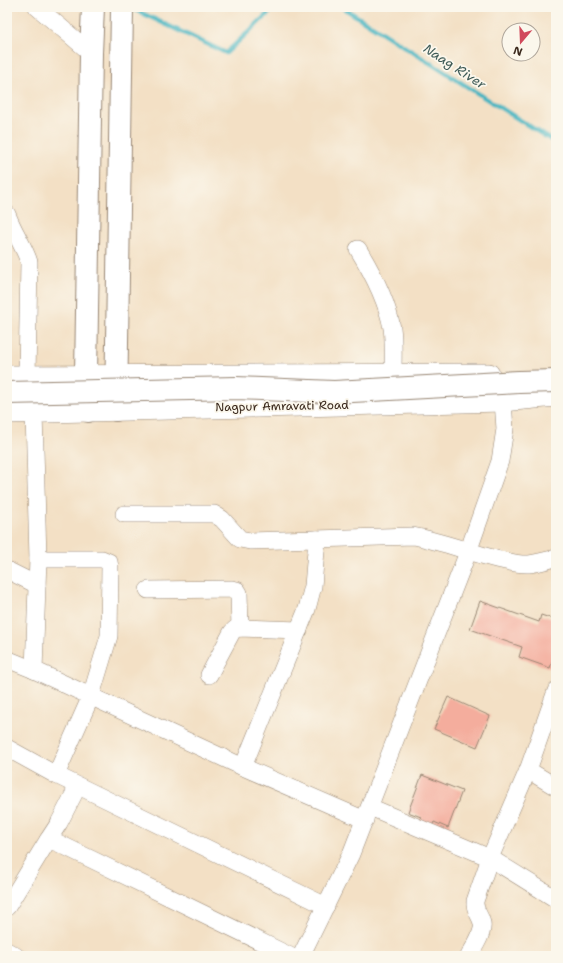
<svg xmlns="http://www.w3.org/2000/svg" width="563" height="963" font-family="'Shantell Sans',sans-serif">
	<rect width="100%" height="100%" fill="#fbf7ec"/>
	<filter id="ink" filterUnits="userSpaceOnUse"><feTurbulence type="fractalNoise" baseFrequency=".025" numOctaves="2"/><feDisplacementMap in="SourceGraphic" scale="8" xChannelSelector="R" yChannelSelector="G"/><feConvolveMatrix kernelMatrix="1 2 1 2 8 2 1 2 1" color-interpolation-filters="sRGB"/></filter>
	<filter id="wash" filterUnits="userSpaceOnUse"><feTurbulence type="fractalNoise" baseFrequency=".012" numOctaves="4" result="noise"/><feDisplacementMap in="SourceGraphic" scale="16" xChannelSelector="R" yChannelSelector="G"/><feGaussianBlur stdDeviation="0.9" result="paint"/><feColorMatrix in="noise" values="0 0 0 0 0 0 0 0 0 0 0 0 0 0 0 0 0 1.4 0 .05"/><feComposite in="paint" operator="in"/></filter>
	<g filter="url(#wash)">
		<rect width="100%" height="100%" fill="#f3e0c5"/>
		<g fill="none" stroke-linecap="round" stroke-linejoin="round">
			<g stroke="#46b5c1" stroke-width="4.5">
				<polyline points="129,7 226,53 275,7"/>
				<polyline points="342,7 556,143"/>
			</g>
		</g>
		<g id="blocks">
			<g fill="#f4ad9d">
				<polygon points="480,601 539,622 541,615 556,620 556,650 550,668 519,657 522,647 470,629"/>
				<polygon points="448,697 490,716 477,747 434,729"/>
				<polygon points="422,775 462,791 448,828 434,822 432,826 419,821 421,817 408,812"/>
			</g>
		</g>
	</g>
	<g filter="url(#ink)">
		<use href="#blocks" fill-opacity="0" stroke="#978572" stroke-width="1"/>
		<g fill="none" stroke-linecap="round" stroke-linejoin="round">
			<g stroke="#978572" stroke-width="18">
				<g id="minor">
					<polyline points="37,7 91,53"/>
					<path d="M7,214C13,231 24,246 29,262L27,376"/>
					<path d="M358,249C372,272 387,301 392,328C394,342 393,359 393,374"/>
					<polyline points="34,413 38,559 34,670 243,767 365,820"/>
					<path d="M124,514H214L222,519L240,539L250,541L413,536C441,541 468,552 496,559C507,561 518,565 529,564C538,563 547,560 556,558"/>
					<polyline points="38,559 102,559 109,562 110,567 109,636 91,696 56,775 326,906"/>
					<polyline points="7,570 37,585"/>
					<polyline points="148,590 232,589 237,590 239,593 240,628"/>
					<polyline points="7,659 34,670"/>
					<polyline points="209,675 232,632 235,629 240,628 299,630"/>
					<polyline points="556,691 528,770 490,858 556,899"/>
					<polyline points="7,748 56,775"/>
					<polyline points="243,767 307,609 313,586 317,539"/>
					<polyline points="528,770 556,787"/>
					<polyline points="78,786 59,823 48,840 58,843 290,956"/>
					<path d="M370,807L490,858L475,901C474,911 480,914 482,923C484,933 474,947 469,956"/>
					<polyline points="7,907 48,840"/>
					<polyline points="7,951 16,956"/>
					<polyline points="301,956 351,854 468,552 500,461 505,429 503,401 501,388"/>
				</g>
			</g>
			<g stroke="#978572" stroke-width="22">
				<g id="major">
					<polyline points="7,376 489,374"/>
					<polyline points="7,413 503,401 556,396"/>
				</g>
			</g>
			<g stroke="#978572" stroke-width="24">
				<g id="highway">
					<polyline points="116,410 122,7"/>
					<polyline points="88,411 86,376 91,53 93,7"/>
				</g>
			</g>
			<use href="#minor" stroke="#fff" stroke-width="17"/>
			<use href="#major" stroke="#fff" stroke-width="21"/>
			<use href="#highway" stroke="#fff" stroke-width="22"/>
			<g stroke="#978572" stroke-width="24" stroke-linecap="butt">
				<polyline id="highway-bridge" points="7,393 236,388 334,392 519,382 556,381"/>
			</g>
			<use href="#highway-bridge" stroke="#fff" stroke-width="22"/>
		</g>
	</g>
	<g text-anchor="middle" stroke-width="3.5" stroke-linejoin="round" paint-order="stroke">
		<g font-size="12" fill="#3b2a1e" stroke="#fbf7ec">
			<text transform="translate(282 406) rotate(-1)" y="4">Nagpur Amravati Road</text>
		</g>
		<g font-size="13" font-style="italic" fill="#3f5b57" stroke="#fbf7ec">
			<text transform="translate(455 66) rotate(33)" y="5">Naag River</text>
		</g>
	</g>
	<rect width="563" height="963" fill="none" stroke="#fbf7ec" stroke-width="24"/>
	<g transform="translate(521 42) rotate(199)"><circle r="19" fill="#fbf7ec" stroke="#aea59a"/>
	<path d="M0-3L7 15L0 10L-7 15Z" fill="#d1495b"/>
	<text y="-6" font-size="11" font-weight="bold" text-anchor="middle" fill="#3b2a1e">N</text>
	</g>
</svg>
